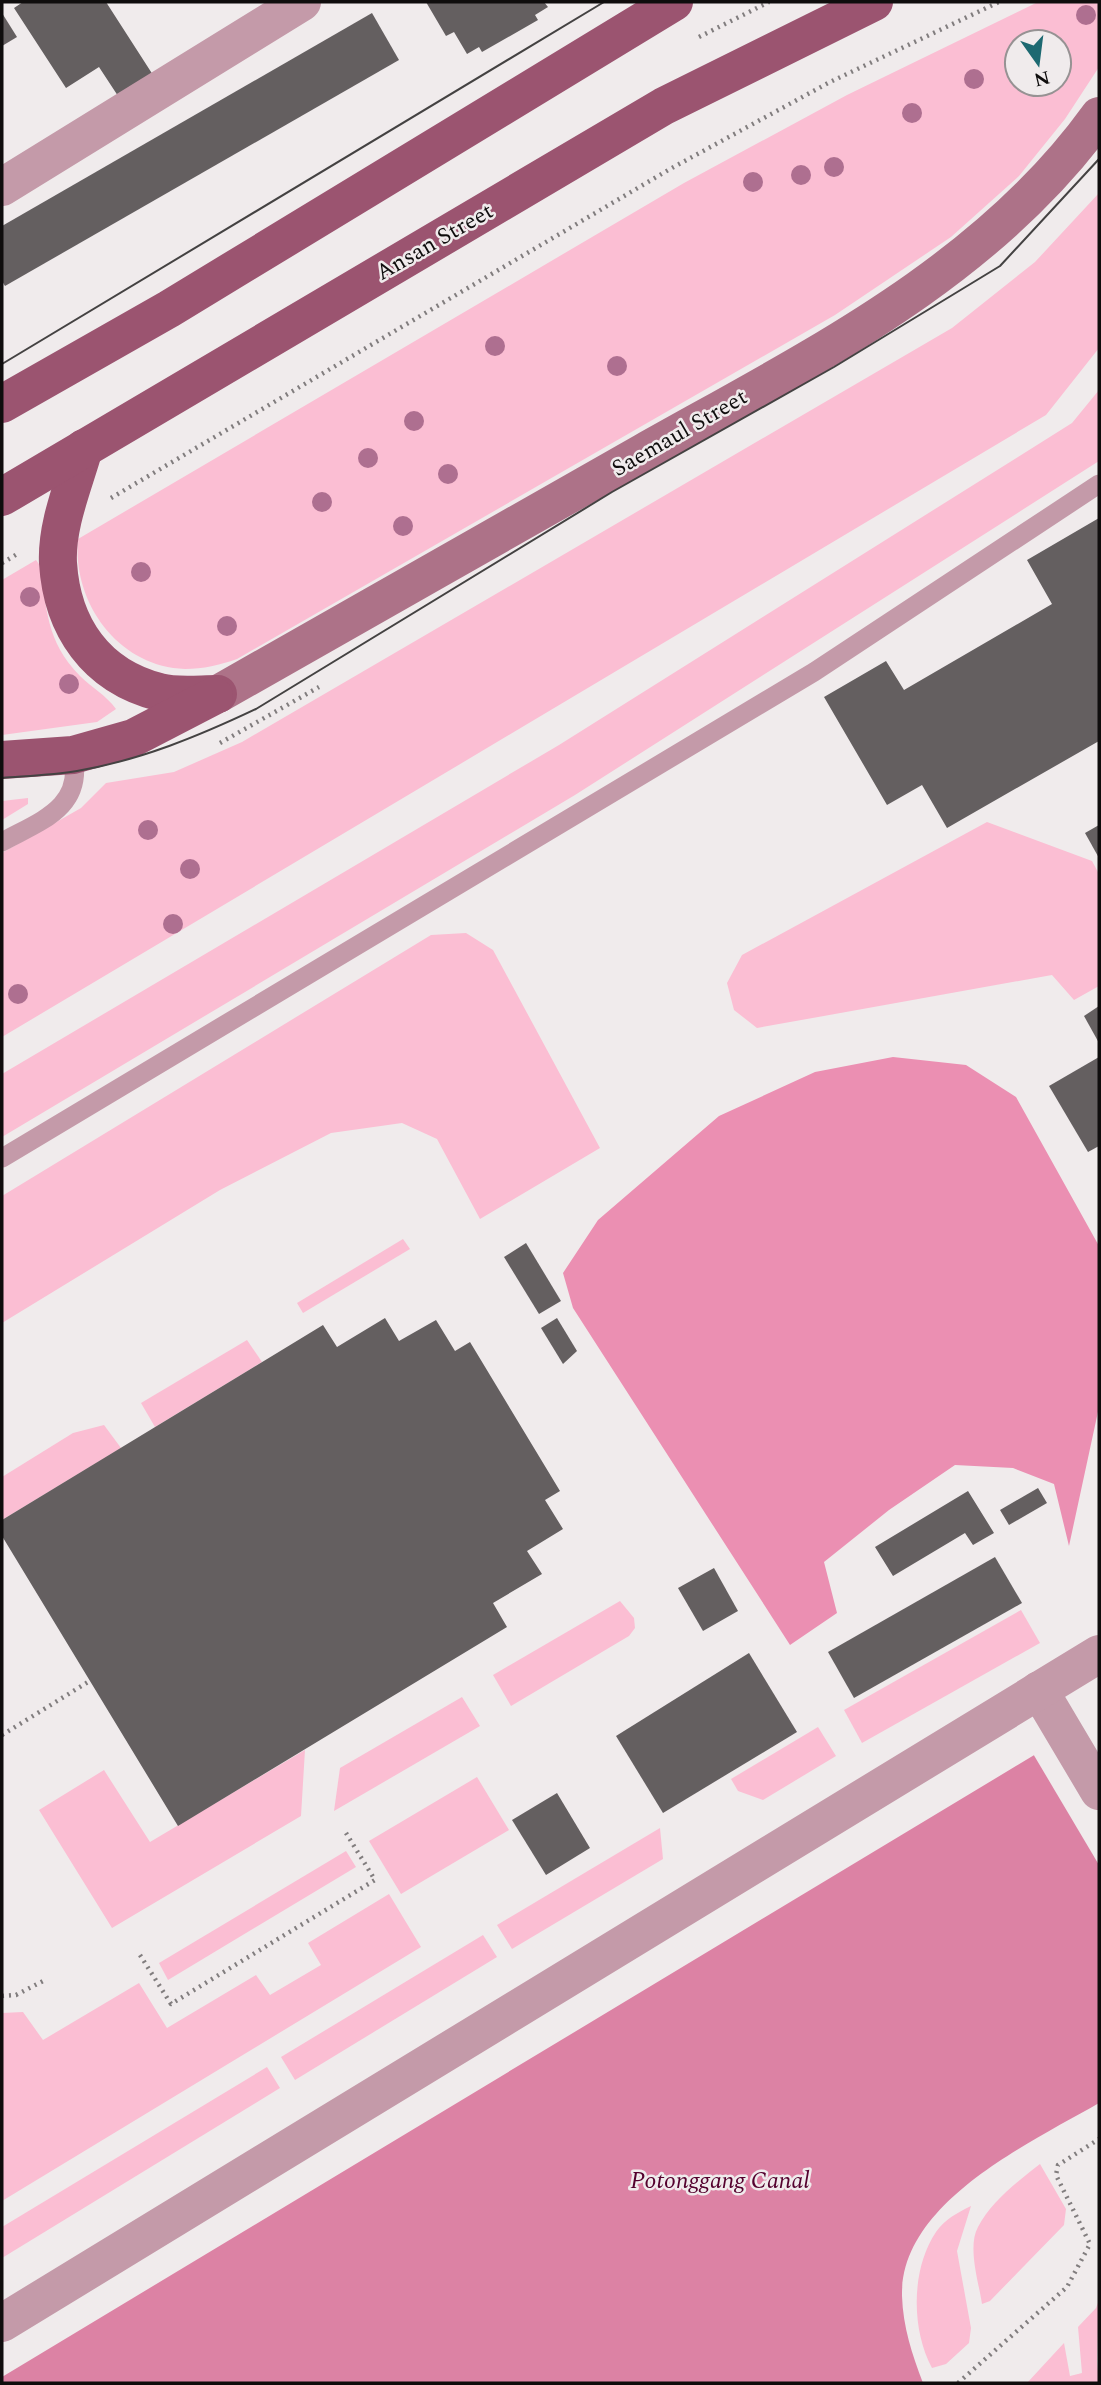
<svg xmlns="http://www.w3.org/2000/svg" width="1101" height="2385" font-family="Spectral,serif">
	<rect width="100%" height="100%" fill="#f0ebec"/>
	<g fill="#fbbed3" fill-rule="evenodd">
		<path d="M1038,2H1099V67L1065,119L1019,176L951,237L835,315L237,659C220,665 203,669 185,669C118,667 72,602 78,539L684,183L847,95ZM1017,42H1059V84H1017Z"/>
		<polygon points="1099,193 1099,348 1046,415 2,1037 2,853 81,808 106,783 174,772 242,742 952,328 1035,262"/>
		<polygon points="1099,390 1099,461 575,795 2,1137 2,1074 559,745 1072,423"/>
		<path d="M36,560L39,564C48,610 45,640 80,676C92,688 106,695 116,709L97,722L2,735V580Z"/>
		<polygon points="28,798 28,804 2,820 2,801"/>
		<polygon points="987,822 1092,861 1099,874 1099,986 1074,1000 1052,975 757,1028 734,1010 727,983 742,955"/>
		<polygon points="466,933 493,950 600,1148 480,1219 437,1139 402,1123 331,1133 220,1190 2,1323 2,1196 431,935"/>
		<polygon points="403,1239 410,1249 303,1313 297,1303"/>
		<polygon points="247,1340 262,1362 155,1427 141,1403"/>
		<polygon points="104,1425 121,1448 2,1520 2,1477 73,1433"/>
		<polygon points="620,1601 634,1618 635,1628 629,1636 511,1706 493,1675"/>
		<polygon points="1021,1610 1040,1643 862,1743 844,1710"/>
		<polygon points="462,1697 480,1726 334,1811 340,1768"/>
		<polygon points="818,1727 836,1756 763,1800 738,1791 731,1779"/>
		<polygon points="305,1750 301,1816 112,1928 39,1810 104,1770 150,1842"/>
		<polygon points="477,1777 509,1830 401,1894 369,1841"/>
		<polygon points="660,1828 663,1859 512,1949 497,1925"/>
		<polygon points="346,1851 356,1867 168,1980 159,1963"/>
		<polygon points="389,1894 421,1947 2,2201 2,2013 23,2012 43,2040 139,1983 167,2028 256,1975 270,1995 321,1965 308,1943"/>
		<polygon points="483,1935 497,1957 295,2080 281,2057"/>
		<polygon points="267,2067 280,2088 2,2258 2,2227"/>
		<path d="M1040,2164L1066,2209L1064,2225L990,2301L982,2304C979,2283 967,2247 978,2227C991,2202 1018,2181 1040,2164Z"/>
		<path d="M971,2206L957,2251L971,2328L969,2343L946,2364L932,2368C911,2329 911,2269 936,2232C945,2219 957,2213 971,2206Z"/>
		<polygon points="1099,2300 1097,2361 1099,2383 1027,2383 1064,2343 1070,2376 1082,2373 1078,2327 1096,2308"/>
	</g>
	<polygon fill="#eb8fb2" points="893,1057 966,1065 1016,1097 1099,1246 1099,1407 1069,1546 1054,1484 1013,1468 955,1465 889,1510 824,1562 837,1613 790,1645 573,1308 563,1273 598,1220 719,1116 815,1072"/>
	<path fill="#dc82a4" d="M1099,1716V2103C1030,2143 900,2202 902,2296C903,2327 912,2354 923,2383H2V2377Z"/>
	<polygon fill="#f0ebec" points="1099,1712 1099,1865 1032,1752"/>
	<g fill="#645f60">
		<polygon points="23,2 106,2 153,75 118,96 99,67 66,88 14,8"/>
		<polygon points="426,2 544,2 548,7 535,15 538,20 482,52 479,47 467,54 454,32 446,36"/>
		<polygon points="2,13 17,37 2,46"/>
		<polygon points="372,13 399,60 5,286 2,281 2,226"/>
		<polygon points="1099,518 1099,741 947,828 922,785 887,805 824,697 886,661 904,690 1052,604 1027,560"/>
		<polygon points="1099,825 1099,858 1085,833"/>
		<polygon points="1099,1006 1099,1043 1084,1016"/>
		<polygon points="1099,1057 1099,1146 1088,1152 1049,1086"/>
		<polygon points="526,1243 561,1301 539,1314 504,1257"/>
		<polygon points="385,1318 399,1341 436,1320 455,1351 470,1342 560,1491 545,1500 563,1529 527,1551 542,1574 493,1603 507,1627 178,1826 2,1536 2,1520 323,1325 337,1347"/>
		<polygon points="557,1318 577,1351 563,1364 541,1328"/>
		<polygon points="1038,1488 1047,1503 1009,1525 1000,1510"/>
		<polygon points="968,1491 994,1533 973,1545 965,1533 893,1576 875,1547"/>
		<polygon points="995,1557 1022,1603 854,1698 828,1652"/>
		<polygon points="714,1568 738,1611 703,1631 678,1588"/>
		<polygon points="749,1653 797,1732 663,1813 616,1736"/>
		<polygon points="557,1793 590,1848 546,1875 512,1820"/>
	</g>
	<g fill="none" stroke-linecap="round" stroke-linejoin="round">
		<g stroke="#817d7e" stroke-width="4.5" stroke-dasharray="2 5" stroke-linecap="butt">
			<polyline points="699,37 769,2"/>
			<polyline points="111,498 670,169 830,82 999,2"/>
			<polyline points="2,563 19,553"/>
			<polyline points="220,743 319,687"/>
			<polyline points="2,1735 88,1682"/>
			<polyline points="140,1955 171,2004 375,1880 346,1833"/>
			<polyline points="2,1996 16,1995 45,1980"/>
			<polyline points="958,2383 1067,2287 1090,2244 1056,2175 1058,2165 1099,2139"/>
		</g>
		<g stroke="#c49aa9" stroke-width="19">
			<path d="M2,842C40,821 84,808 73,755"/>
			<polyline points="2,1158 814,672 1099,484"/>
		</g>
		<g stroke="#c49aa9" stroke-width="38">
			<polyline points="2,187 302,2"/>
			<polyline points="1039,1690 1099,1791"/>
			<polyline points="2,2323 1099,1654"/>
		</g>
		<path stroke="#ad7288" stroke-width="38" d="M218,694C360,613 502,533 644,452C809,359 986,273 1099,116"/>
		<g stroke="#9b5470" stroke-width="38">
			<polyline points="2,404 169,309 674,2"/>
			<path d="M84,448C74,484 56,525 58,563C62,627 96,676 159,692C176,697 199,694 218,694"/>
			<polyline points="2,497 664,106 874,2"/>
			<polyline points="2,760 73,755 133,738 214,696"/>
		</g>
		<g stroke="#444242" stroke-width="2">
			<polyline points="2,364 604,2"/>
			<path d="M2,778C27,776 53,775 77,771C141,760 199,736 256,709L612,492L834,367L1000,266L1099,159"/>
		</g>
	</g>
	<g fill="#ae6f90">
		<circle cx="1086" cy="15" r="10"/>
		<circle cx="974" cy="79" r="10"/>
		<circle cx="912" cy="113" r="10"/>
		<circle cx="834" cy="167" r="10"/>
		<circle cx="801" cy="175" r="10"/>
		<circle cx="753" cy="182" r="10"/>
		<circle cx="495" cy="346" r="10"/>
		<circle cx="617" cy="366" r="10"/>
		<circle cx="414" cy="421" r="10"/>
		<circle cx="368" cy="458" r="10"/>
		<circle cx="448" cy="474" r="10"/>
		<circle cx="322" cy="502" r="10"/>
		<circle cx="403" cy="526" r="10"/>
		<circle cx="141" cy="572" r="10"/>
		<circle cx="30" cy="597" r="10"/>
		<circle cx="227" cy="626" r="10"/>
		<circle cx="69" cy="684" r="10"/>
		<circle cx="148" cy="830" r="10"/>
		<circle cx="190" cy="869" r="10"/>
		<circle cx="173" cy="924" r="10"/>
		<circle cx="18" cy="994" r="10"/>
	</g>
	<g text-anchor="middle" stroke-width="5" stroke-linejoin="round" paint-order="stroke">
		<g font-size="23" fill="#0f0d0d" stroke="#f0ebec">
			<text transform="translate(434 241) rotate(-30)" y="8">Ansan Street</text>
			<text transform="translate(679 432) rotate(-30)" y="8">Saemaul Street</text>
		</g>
		<g font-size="24" font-style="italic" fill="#54012e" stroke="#f0ebec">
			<text x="720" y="2188">Potonggang Canal</text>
		</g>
	</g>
	<rect width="1101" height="2385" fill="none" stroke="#0f0d0d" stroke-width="7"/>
	<g transform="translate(1038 63) rotate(166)"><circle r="33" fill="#f0ebec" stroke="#969293" stroke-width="2"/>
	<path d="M0-5L12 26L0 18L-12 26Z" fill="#1d6971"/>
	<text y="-10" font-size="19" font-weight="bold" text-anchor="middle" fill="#0f0d0d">N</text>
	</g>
</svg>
